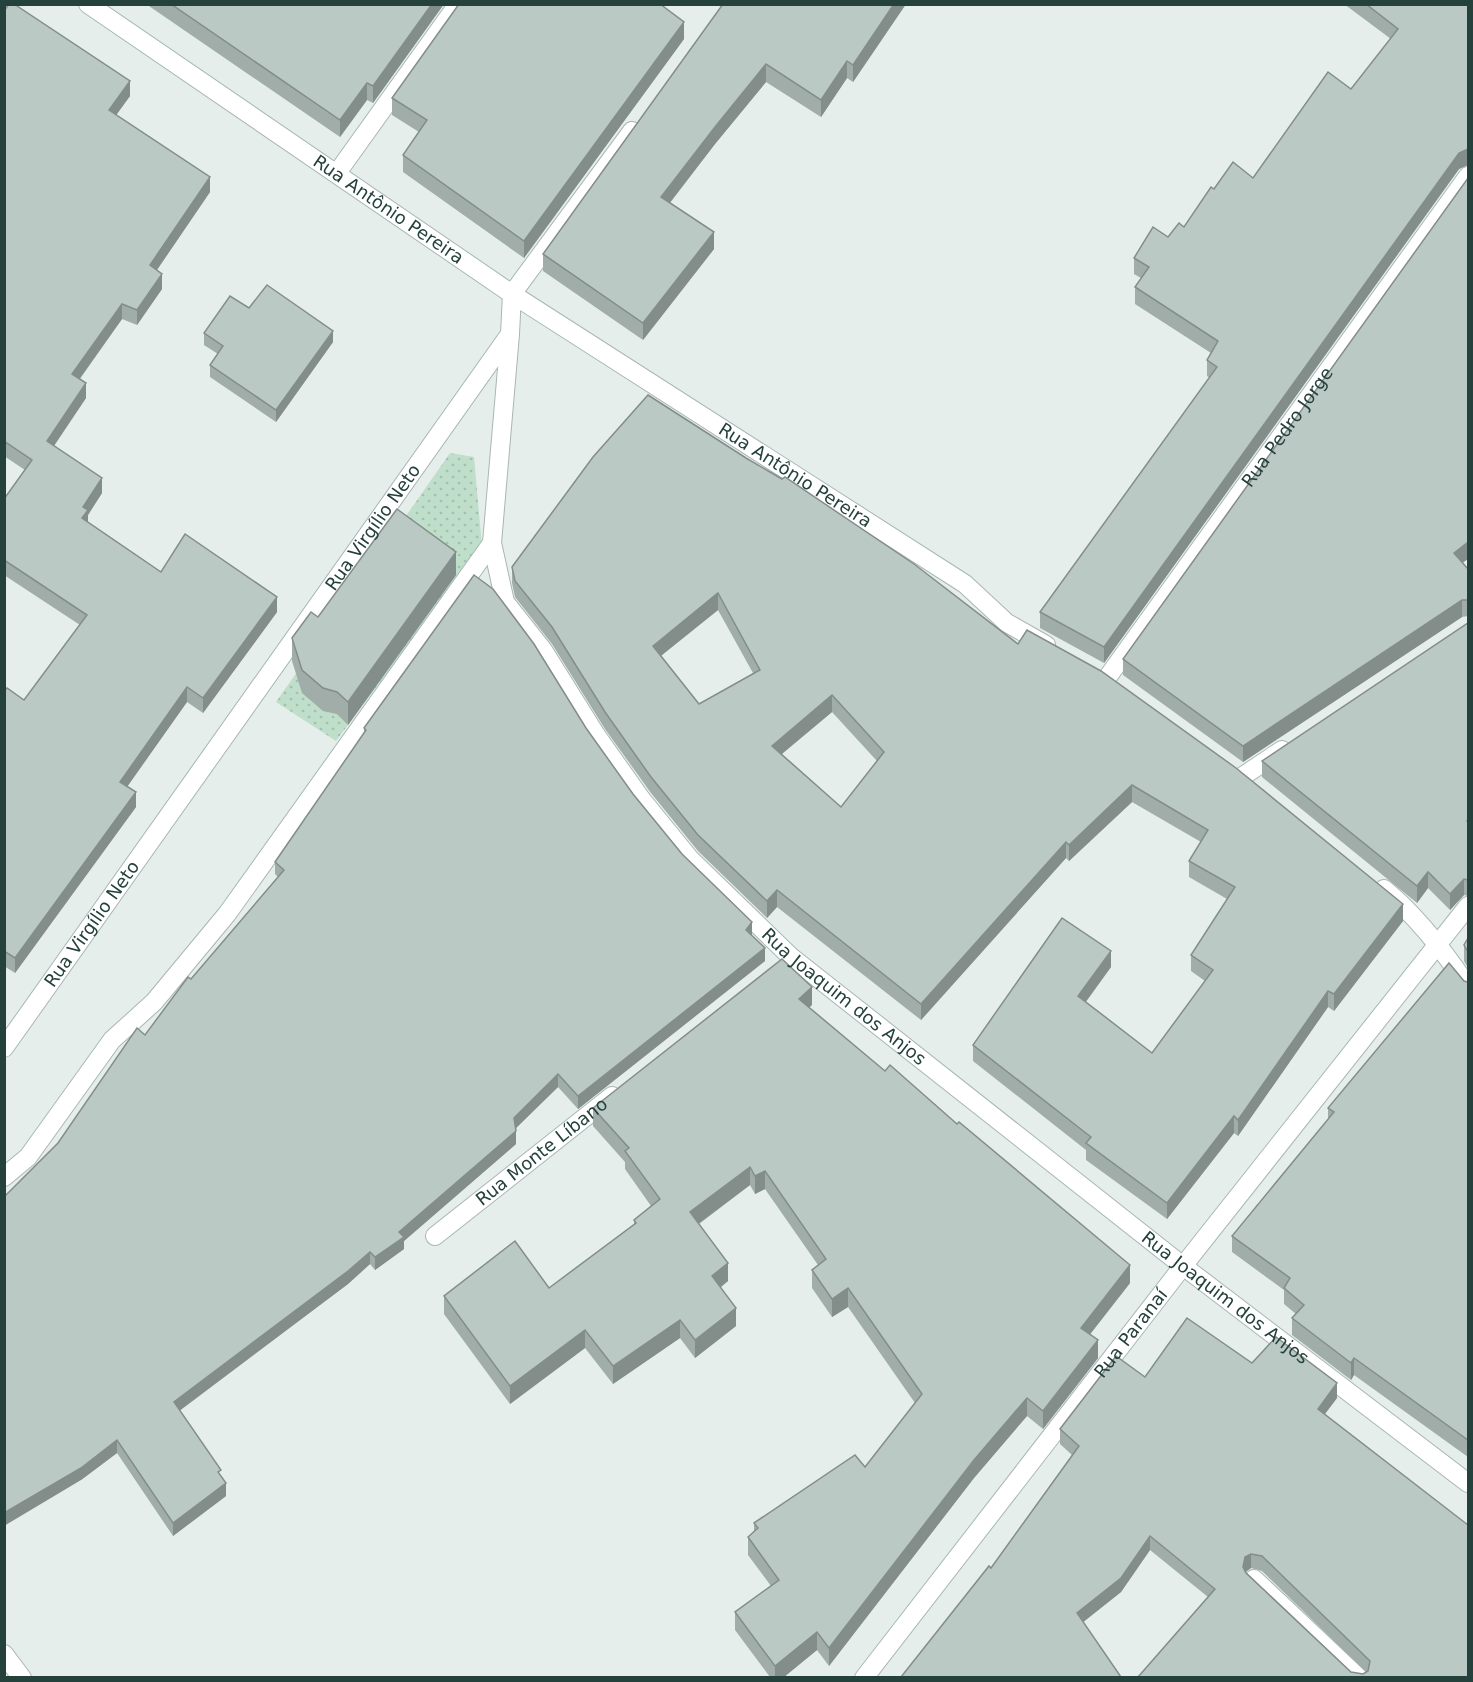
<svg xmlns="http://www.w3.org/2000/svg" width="1473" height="1682" font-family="'DejaVu Sans',sans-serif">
	<defs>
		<pattern id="park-dots" width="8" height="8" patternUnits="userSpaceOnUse" patternTransform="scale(1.5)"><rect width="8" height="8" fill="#bfdfcb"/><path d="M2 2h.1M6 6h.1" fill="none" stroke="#a4c1af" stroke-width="1.8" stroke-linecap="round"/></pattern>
	</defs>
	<rect width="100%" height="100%" fill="#e6eeeb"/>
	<polygon fill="url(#park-dots)" points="450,453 474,457 482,546 336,741 276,702"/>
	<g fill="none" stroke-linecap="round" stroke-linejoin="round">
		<g stroke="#a8b7b3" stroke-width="20">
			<g id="minor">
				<path id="s1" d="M88,4L512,294L965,584L1007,623L1046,645"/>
				<polyline points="337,173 458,4"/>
				<path id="s2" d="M510,334L492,543L505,602L543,650L596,735L642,800L690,859L790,956L1183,1266L1468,1483"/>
				<path id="s3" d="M1107,678L1468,176"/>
				<polyline points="1243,776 1282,750"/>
				<path d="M1384,889C1418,917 1444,951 1468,987"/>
				<path id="s4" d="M4,1048L510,334L512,294L632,131"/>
				<polyline points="4,1177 28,1157 112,1040 154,1002 227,914 492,543"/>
				<path id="s5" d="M435,1236L612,1096"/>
				<polyline points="1254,1579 1359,1678"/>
				<polyline points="4,1654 22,1678"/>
				<path id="s6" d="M864,1678L1183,1266L1468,906"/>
			</g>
		</g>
		<use href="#minor" stroke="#fff" stroke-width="18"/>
	</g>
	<g fill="#a1ada9" fill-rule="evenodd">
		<polygon points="146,4 444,4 373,103 367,100 340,137"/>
		<polygon points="723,4 906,4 853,82 847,78 821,117 766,82 715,144 670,203 714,249 643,340 543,271 543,254"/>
		<polygon points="1344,4 1468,4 1468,165 1459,169 1104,663 1040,628 1040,612 1210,378 1207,376 1207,360 1211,353 1135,304 1135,287 1141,278 1134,274 1134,258 1184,227 1214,189 1253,178 1351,89 1391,39"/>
		<polygon points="4,11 130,96 116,115 210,192 157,270 162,289 137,325 122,319 80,379 86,398 54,446 102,493 88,515 88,522 161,572 277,612 203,713 187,702 127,786 136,807 15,973 4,966 4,691 24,700 80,625 4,575 4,499 25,470 4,456"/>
		<polygon points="684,39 524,258 403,172 403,155 419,132 392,115 392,98"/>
		<polygon points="249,308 333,342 276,422 210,377 210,365 218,354 204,345 204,333"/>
		<path d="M593,457L1018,644L1403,921L1334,1011L1328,1007L1238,1136L1234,1133L1167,1219L1086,1160V1150L973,1061V1045L1111,967L1086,1002L1152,1053L1205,981L1191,971V955L1227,899L1189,877V861L1201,842L1132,802L1069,861L1066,858L921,1020L777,907L767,918L698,851L651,793L605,729L552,644L515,597L512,583V567ZM718,610L753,673L699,704L661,656ZM832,712L877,761L841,807L782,754Z"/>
		<polygon points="1463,563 1468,569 1468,616 1462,617 1243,762 1123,675 1123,659"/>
		<polygon points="456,575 348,725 337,714 323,711 302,693 292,661 292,638"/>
		<polygon points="1468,623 1468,896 1464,895 1450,910 1428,888 1417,903 1262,777 1262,761"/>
		<polygon points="364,728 586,728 633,794 682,854 752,935 752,936 765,961 578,1109 558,1087 515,1129 516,1144 404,1241 404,1249 375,1270 370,1264 348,1284 179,1410 221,1477 226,1496 173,1536 117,1453 81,1480 58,1143 191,979 278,877 275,874 275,862 364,733"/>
		<polygon points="1468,907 1468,928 1467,926 1467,910"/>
		<polygon points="1468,938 1468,968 1464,961 1464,945"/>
		<polygon points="1464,981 1468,982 1468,1457 1354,1375 1351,1380 1292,1335 1292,1318 1296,1314 1284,1304 1284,1290 1232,1252 1232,1236 1328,1119 1328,1108"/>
		<polygon points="812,1005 809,1007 1130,1283 1090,1334 1098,1358 1043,1429 1027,1416 974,1478 829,1666 817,1650 784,1677 770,1677 735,1630 735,1612 771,1586 748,1555 748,1537 754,1531 754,1523 865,1467 915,1403 848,1307 832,1317 812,1288 812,1270 818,1265 765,1189 755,1194 750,1185 699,1224 728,1281 721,1287 736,1326 695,1358 680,1338 613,1384 585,1348 510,1404 444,1314 444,1296 549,1288 634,1225 634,1220 651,1206 625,1169 625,1162 593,1126 593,1108"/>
		<path d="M1252,1363L1337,1398L1325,1414L1468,1677H1138L1208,1597L1150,1550L1121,1592L1083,1622L991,1568L1072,1455L1060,1444V1429L1145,1377ZM1251,1568L1262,1571L1366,1672L1363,1674L1351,1672L1246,1572Z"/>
	</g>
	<g fill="#838d8a">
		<polygon points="432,4 444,4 373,103 373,86"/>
		<polygon points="894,4 906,4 853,82 853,65"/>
		<polygon points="684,22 684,39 524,258 524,241"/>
		<polygon points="847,61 847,78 821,117 821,100"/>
		<polygon points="766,64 766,82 715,144 661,214 661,197 715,127"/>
		<polygon points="130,81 130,96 109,125 109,110"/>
		<polygon points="367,83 367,100 340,137 340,120"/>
		<polygon points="1468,149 1468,165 1459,169 1104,663 1104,647 1459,153"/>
		<polygon points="210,177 210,192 150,280 150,265"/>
		<polygon points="714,232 714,249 643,340 643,323"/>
		<polygon points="162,274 162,289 137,325 137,310"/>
		<polygon points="122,304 122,319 72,389 72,374"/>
		<polygon points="333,331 333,342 276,422 276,410"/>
		<polygon points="86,383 86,398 47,456 47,441"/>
		<polygon points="102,478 102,493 88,515 88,525 82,533 83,507"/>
		<polygon points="1468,542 1468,559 1454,569 1454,553"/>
		<polygon points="456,552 456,575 348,725 348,702"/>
		<polygon points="718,593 718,610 653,662 653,646"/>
		<polygon points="277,597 277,612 203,713 203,698"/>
		<polygon points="1462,600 1462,617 1243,762 1243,746"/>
		<polygon points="187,687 187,702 120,797 120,782"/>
		<polygon points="832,695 832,712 772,762 772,746"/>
		<polygon points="1132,785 1132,802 1069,861 1069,845"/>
		<polygon points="136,792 136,807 15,973 15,958"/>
		<polygon points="1066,842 1066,858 921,1020 921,1004"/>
		<polygon points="1428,872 1428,888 1417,903 1417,886"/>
		<polygon points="1464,879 1464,895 1450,910 1450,894"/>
		<polygon points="777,890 777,907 767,918 767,901"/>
		<polygon points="1403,904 1403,921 1334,1011 1334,994"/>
		<polygon points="752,922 752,935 746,943 746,930"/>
		<polygon points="765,948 765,961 578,1109 578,1096"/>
		<polygon points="1111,951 1111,967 1078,1012 1078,996"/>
		<polygon points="812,987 812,1005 799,1017 799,999"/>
		<polygon points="1328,991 1328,1007 1238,1136 1238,1120"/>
		<polygon points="558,1074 558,1087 514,1130 514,1118"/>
		<polygon points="1234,1116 1234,1133 1167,1219 1167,1203"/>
		<polygon points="516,1131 516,1144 404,1241 404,1249 375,1270 375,1257 399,1232"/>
		<polygon points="750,1167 750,1185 690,1230 690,1212"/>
		<polygon points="765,1171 765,1189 755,1194 755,1176"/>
		<polygon points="370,1252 370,1264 348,1284 174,1415 174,1402"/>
		<polygon points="728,1263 728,1281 712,1294 712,1276"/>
		<polygon points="1130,1265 1130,1283 1081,1346 1081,1328"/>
		<polygon points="848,1288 848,1307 832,1317 832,1299"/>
		<polygon points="736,1308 736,1326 695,1358 695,1340"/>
		<polygon points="680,1320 680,1338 613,1384 613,1366"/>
		<polygon points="585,1330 585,1348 510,1404 510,1386"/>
		<polygon points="1098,1340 1098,1358 1043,1429 1043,1411"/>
		<polygon points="1354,1358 1354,1375 1351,1380 1351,1363"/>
		<polygon points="1337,1383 1337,1398 1318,1423 1318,1409"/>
		<polygon points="1027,1398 1027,1416 974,1478 829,1666 829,1648 974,1460"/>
		<polygon points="117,1440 117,1453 81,1480 4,1526 4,1513"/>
		<polygon points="226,1483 226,1496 173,1536 173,1523"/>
		<polygon points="1150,1536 1150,1550 1121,1592 1077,1627 1077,1613"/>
		<polygon points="1251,1554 1251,1568 1245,1572 1243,1567 1245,1557"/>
		<polygon points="817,1632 817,1650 784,1677 775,1677 775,1666"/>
	</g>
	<g fill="#bbc9c5" stroke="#838d8a" stroke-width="1.5" fill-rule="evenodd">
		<polygon points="9,4 14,4 130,81 109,110 210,177 150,265 162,274 137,310 122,304 72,374 86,383 47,441 102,478 83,507 88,510 82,518 161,572 185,534 277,597 203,698 187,687 120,782 136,792 15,958 4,951 4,691 7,688 24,700 87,615 4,560 4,499 32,460 4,441 4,11"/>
		<polygon points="171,4 432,4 373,86 367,83 340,120"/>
		<polygon points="459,4 660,4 684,22 524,241 403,155 427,120 392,98"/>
		<polygon points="723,4 894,4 853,65 847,61 821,100 766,64 715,127 661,197 714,232 643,323 543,254"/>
		<polygon points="1366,4 1468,4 1468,149 1459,153 1104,647 1040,612 1217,367 1207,360 1218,341 1135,287 1149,267 1134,258 1153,227 1168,237 1179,223 1184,227 1211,187 1214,189 1233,162 1253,178 1328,72 1351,89 1398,29"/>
		<polygon points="1468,178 1468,542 1454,553 1468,569 1468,600 1462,600 1243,746 1123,659"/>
		<polygon points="267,285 333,331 276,410 210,365 223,346 204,333 230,296 249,308"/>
		<path d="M648,395L746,458L782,479L785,477L914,564L1018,644L1027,630L1101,671L1236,768L1403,904L1334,994L1328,991L1238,1120L1234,1116L1167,1203L1086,1143L1091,1137L973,1045L1062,918L1111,951L1078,996L1152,1053L1213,970L1191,955L1235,887L1189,861L1208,830L1132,785L1069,845L1066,842L921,1004L777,890L767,901L698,835L651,777L605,712L552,627L515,581L512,567L593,457ZM718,593L760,670L699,704L653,646ZM832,695L884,752L841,807L772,746Z"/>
		<polygon points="397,509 456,552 348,702 337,692 323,688 302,670 292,638 311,612 318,617"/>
		<polygon points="474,575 493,589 534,644 586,728 633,794 682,854 752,922 746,930 765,948 578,1096 558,1074 514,1118 516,1131 399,1232 404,1237 375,1257 370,1252 348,1271 174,1402 221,1470 218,1472 226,1483 173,1523 117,1440 81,1468 4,1513 4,1197 58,1143 137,1028 145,1035 188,977 191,979 284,870 275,862 366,730 364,728"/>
		<polygon points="1468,623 1468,819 1467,821 1468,822 1468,880 1464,879 1450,894 1428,872 1417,886 1262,761"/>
		<polygon points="1468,938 1468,952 1464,945"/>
		<polygon points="782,959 812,987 799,999 885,1071 890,1065 957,1124 959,1122 1130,1265 1081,1328 1098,1340 1043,1411 1027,1398 974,1460 829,1648 817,1632 775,1666 735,1612 779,1580 748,1537 758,1528 754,1523 855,1455 865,1467 922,1394 848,1288 832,1299 812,1270 826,1259 765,1171 755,1176 750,1167 690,1212 728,1263 712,1276 736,1308 695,1340 680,1320 613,1366 585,1330 510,1386 444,1296 515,1241 549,1288 636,1223 634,1220 660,1199 625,1151 629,1148 593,1108"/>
		<polygon points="1449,963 1464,981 1468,982 1468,1440 1354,1358 1351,1363 1292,1318 1304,1305 1284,1288 1290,1278 1232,1236 1334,1112 1328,1108"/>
		<path d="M1187,1318L1252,1363L1276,1337L1337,1383L1318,1409L1468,1525V1677H1138L1215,1589L1150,1536L1121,1578L1077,1613L1121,1677H901L989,1566L991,1568L1079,1446L1060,1429L1116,1356L1145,1377ZM1251,1554L1262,1556L1370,1661L1368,1671L1363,1674L1351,1672L1246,1573L1243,1567L1245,1557Z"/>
	</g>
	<g text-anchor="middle" stroke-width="5" stroke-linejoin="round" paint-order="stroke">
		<g font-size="18" fill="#24413c" stroke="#f6fbf9">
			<text dy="6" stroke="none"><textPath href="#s1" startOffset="364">Rua Antônio Pereira</textPath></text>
			<text dy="6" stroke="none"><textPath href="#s3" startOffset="309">Rua Pedro Jorge</textPath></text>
			<text dy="6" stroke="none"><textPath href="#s1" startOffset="850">Rua Antônio Pereira</textPath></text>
			<text dy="6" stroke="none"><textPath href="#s4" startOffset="638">Rua Virgílio Neto</textPath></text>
			<text dy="6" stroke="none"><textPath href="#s4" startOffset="152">Rua Virgílio Neto</textPath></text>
			<text dy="6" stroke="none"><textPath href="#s2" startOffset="794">Rua Joaquim dos Anjos</textPath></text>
			<text dy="6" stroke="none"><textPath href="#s5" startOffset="136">Rua Monte Líbano</textPath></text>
			<text dy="6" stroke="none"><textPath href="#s2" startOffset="1280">Rua Joaquim dos Anjos</textPath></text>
			<text dy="6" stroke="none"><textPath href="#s6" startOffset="436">Rua Paranaí</textPath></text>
		</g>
	</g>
	<rect width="1473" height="1682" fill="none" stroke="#24413c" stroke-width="12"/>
</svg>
